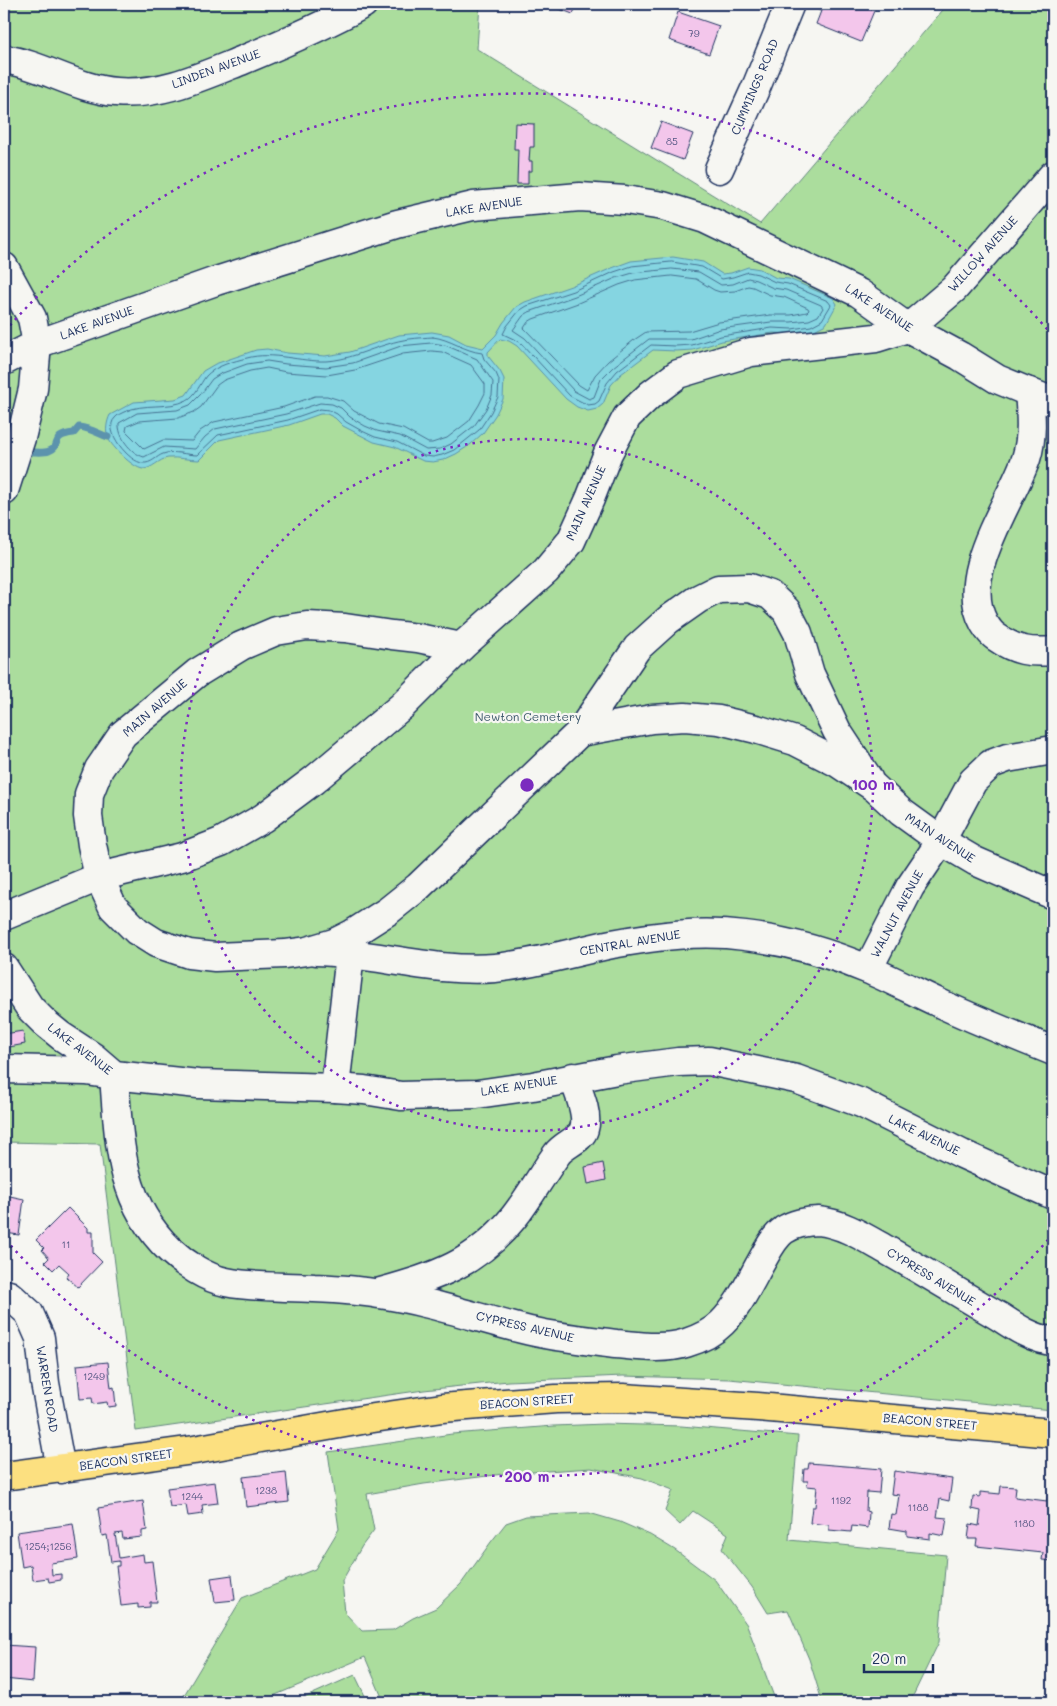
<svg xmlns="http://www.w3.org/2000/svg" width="1057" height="1706" font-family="Mali,sans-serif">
	<rect width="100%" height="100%" fill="#f6f6f2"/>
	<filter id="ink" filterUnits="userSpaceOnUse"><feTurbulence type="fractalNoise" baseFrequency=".02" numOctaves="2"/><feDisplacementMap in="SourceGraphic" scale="10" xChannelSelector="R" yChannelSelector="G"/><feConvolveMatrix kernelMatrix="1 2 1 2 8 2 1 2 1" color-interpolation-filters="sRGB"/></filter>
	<g filter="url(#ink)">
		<g fill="#abdd9d" stroke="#63867e">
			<polygon points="4,4 480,4 477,49 760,224 948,4 1053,4 1053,1410 729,1379 623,1376 508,1381 424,1390 136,1431 100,1144 4,1142"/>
			<polygon points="605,1424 681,1426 798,1436 789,1540 946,1555 939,1642 910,1702 820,1702 822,1701 809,1659 788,1610 768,1613 752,1587 722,1549 728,1534 693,1511 680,1525 665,1511 673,1490 642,1478 591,1468 503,1474 424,1484 367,1494 374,1530 362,1546 342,1581 345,1613 362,1631 393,1630 413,1618 436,1608 461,1584 491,1542 506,1523 526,1516 589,1513 620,1522 650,1535 675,1550 715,1580 747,1625 776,1702 384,1702 365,1657 259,1702 180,1702 242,1598 315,1569 339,1529 328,1452 452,1434 554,1426"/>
			<polygon points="355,1675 368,1702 309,1702 306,1697"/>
		</g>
		<path fill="#85d5e1" stroke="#5b93ad" d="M673,257L703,262L722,274L731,273L748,267L760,269L776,278L789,279L833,298L837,304L826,324L812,331L792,334L773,333L722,341L693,350L676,351L653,350L621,374L611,385L603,404L597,409L588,411L577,407L566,399L517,346L509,341L500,339L488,352V356L500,371L504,379L503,399L496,414L483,433L470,445L456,454L443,460L433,462L423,461L395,447L374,442L343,426L335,418L327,414H320L289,425L219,440L199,460C189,460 178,457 168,458C159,459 152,469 143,469C133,468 112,447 108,438C105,431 107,421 110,415L134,402L175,399L186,395L203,371L215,364L256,350L267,349L287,353L325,356L350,352L399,335L432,332L449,335L466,344L483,348L496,335L503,323L516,307L525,302L571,286L612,268L631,261Z"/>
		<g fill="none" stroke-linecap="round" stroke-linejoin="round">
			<g stroke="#457192" stroke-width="1">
				<polygon points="672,262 702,267 722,279 733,277 748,272 758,274 775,282 788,284 828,301 831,305 822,320 811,326 792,329 772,328 721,336 692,345 676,346 651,345 617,371 607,383 599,401 595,404 588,405 570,396 520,342 503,334 507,326 519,311 527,306 573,291 614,272 632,266"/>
				<polygon points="672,269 699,272 721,285 733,284 748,278 756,280 773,288 786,290 821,305 823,308 818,316 809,320 791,322 771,322 720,329 691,339 649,339 613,367 601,379 594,397 589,399 574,391 525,338 513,330 523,316 529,312 575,296 616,278 633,273"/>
				<polygon points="672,276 696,279 714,290 720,292 735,291 748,286 753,287 770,295 784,297 808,308 809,310 807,312 791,315 771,315 719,322 689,331 646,332 634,340 608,361 595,375 587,390 579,385 524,328 528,322 533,319 578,303 619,285 635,280"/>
				<path d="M433,337C450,339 464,351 482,353L484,359L496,373L499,380L498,397L491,412L479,430L454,450L442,455L433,457L424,456L397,442L375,437L362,431L346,422L337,414L329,410L320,409L288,420L218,435L197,455C187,455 173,450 163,454C157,456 151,464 143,463C130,463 102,430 115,418C117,415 122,413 124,412C144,402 168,410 187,400C196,395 200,384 206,376C215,366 234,361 247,358C272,351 300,362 326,361C348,360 367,350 388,344C402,339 417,338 433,337Z"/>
				<path d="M432,343L445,345L477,359L493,382L492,395L486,409L474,426L451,444L440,449L426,450L400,436L377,431L365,426L350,417L341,408L332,404L320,403L286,414L215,429L205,437L195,449L164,447L144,457C130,453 118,436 119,423L137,413L177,410L190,405L201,394L212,379L220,374L247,364L267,361L286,364L326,367L353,363L401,346Z"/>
				<polygon points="432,351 442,352 471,365 485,384 485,393 479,405 469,421 447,438 432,443 428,443 403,429 379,424 354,411 343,401 327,396 315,396 284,407 214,422 200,431 192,441 163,440 144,449 126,431 127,426 139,421 178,418 194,412 201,407 217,385 224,380 250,371 267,368 286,372 327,375 355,370 403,354"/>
			</g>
			<path stroke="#5b93ad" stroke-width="7" d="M32,452C36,452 44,453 49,451C63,446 48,436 74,433L79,427C90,428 97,433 108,437"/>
		</g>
		<g fill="#f3c6eb" stroke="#1b2f5e">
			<polygon points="552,4 577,4 573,14 551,6"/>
			<polygon points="816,4 856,4 874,11 861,42 816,24 821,11 814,8"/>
			<polygon points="678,12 719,26 709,54 669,40"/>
			<polygon points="661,122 693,134 683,160 651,148"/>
			<polygon points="515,123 534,124 534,147 530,147 529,161 532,161 532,171 528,171 528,184 517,184 518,149 514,149"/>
			<polygon points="23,1031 25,1044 4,1048 4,1034"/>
			<polygon points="603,1163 606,1180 588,1184 585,1167"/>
			<polygon points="5,1195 24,1199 19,1235 5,1233 6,1227 4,1226"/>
			<polygon points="68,1208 88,1228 88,1232 93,1232 93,1253 102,1262 78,1287 66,1277 69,1273 59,1264 53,1270 45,1262 49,1258 42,1250 44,1248 36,1240"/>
			<polygon points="108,1362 111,1388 114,1387 116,1406 108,1407 107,1402 93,1404 92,1398 80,1399 77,1365"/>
			<polygon points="809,1463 881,1469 879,1493 867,1492 866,1511 869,1512 868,1528 852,1526 851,1532 829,1530 829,1525 810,1523 812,1507 815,1507 817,1487 807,1486 808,1481 803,1481 804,1469 808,1469"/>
			<polygon points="894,1471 952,1479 949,1501 940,1499 937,1517 947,1518 944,1536 930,1533 930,1539 907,1536 907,1531 889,1528 891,1514 896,1515 899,1495 891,1494"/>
			<polygon points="286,1472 289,1502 246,1507 243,1477"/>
			<polygon points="215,1482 218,1503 202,1505 203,1514 188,1516 186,1505 170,1507 167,1488"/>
			<polygon points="1001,1486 1016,1487 1015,1497 1047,1501 1048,1493 1053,1493 1053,1561 1042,1560 1043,1553 976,1546 977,1539 968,1539 970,1524 979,1526 981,1511 972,1509 973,1496 980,1497 980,1492 1000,1494"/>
			<polygon points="143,1501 147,1530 142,1531 142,1537 123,1539 122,1533 115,1534 119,1558 143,1554 144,1562 152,1561 157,1602 150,1602 150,1607 138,1608 138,1604 121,1606 116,1566 119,1566 119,1561 111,1562 107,1535 102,1536 98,1508"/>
			<polygon points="73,1524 78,1559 51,1563 52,1575 61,1574 61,1580 49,1582 48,1578 33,1580 31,1565 22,1567 17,1532"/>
			<polygon points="232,1575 235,1600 215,1602 211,1578"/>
			<polygon points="4,1645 35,1647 33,1682 4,1679"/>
		</g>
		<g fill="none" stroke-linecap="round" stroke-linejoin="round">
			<g stroke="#1b2f5e" stroke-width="31">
				<g id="minor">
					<path d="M4,59C43,65 77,89 116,92C160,96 203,76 243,60C284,43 324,26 363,4"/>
					<polyline points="719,169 757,85 790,4"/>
					<polyline points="1053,175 954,289 908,328 876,338 751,352 678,374 650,395 627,417 608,453 590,499 571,541 546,571 461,647 418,638 392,635 345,628 307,626 276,631 241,646 197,673 123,734 99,769 89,794 88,816 92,845 99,877 113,907 137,931 156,943 189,954 215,957 285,954 307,951 334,943 352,934 388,911 418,887 580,732 652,719 685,717 719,720 756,729 795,741 838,763 874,787 901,812 941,841 975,861 1053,895"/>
					<polyline points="4,267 32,318 37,344 4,361"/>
					<path d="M1029,392C1031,415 1033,437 1026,459C1010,505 957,575 984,623C988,629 990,633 996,637C1016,651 1030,653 1053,651"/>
					<polyline points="4,491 21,438 33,389 37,344 216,281 397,224 473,206 580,197 625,200 663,206 705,219 859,293 908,328 960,356 997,379 1053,402"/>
					<polyline points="580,732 637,648 668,620 698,599 718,589 749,588 770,595 786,610 798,633 810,674 837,731 868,778"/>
					<polyline points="4,916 99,877 182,857 221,842 263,818 314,780 402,706 461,647"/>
					<path d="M316,951C376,953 435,973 495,968C535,964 573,952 612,944C656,936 700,930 745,936C787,941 829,953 867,969C891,979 913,991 937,1002C975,1020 1014,1035 1053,1051"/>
					<polyline points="4,968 30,1008 45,1023 61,1036 93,1057 114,1075 198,1084 335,1088 364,1090 401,1096 477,1094 533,1086 617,1070 678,1062 709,1061 796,1079 861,1103 962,1154 1053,1195"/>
					<polyline points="868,969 910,887 941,841 973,781 991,764 1007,758 1053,750"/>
					<path d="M4,1069L86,1071L114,1075C119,1140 119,1201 170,1250C185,1264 206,1278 226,1282C255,1288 285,1286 314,1288C336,1289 358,1290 379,1294C428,1301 474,1317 522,1329C553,1337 584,1340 616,1344C638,1346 664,1350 686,1343C699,1339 712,1333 722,1323C738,1307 749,1284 760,1264C767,1252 773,1238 784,1230C793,1224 807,1221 818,1221C841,1223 862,1236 883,1248C922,1270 960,1294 1000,1317C1015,1327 1035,1340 1053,1341"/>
					<polyline points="335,1088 352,936"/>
					<path d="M381,1292C437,1276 476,1264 514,1217C530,1197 542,1174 557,1154C564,1144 581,1140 584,1129C589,1114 578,1091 573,1077"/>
					<polyline points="4,1294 9,1295 29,1313 40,1338 45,1383 61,1469"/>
				</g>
			</g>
			<g stroke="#1b2f5e" stroke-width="31">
				<polyline id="major" points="4,1476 194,1450 367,1419 442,1408 556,1399 623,1398 758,1407 1053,1433"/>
			</g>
			<use href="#minor" stroke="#f6f6f2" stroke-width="28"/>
			<use href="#major" stroke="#fce080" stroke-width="28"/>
		</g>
	</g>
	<g fill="none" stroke="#7b2cbf" stroke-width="2.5" stroke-dasharray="2.5 5">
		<circle cx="527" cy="785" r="346"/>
		<path d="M1053 1234A692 692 0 0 1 5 1239M5 331A692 692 0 0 1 1053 336"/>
	</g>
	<g text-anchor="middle" stroke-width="4.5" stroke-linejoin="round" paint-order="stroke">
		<g font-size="10" fill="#515581">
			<text x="694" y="37">79</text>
			<text x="672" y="145">85</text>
			<text x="66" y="1248">11</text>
			<text x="94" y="1380">1249</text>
			<text x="266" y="1494">1238</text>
			<text x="192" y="1500">1244</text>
			<text x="841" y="1504">1192</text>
			<text x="918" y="1511">1188</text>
			<text x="1024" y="1527">1180</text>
			<text x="48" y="1550">1254;1256</text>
		</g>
		<g font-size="12" fill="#1b2f5e" stroke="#f6f6f2">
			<text transform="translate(216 69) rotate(-20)" y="4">LINDEN AVENUE</text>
			<text transform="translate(755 87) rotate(-67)" y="4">CUMMINGS ROAD</text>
			<text transform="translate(484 207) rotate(-9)" y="4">LAKE AVENUE</text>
			<text transform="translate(983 254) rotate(-48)" y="4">WILLOW AVENUE</text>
			<text transform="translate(879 308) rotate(33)" y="4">LAKE AVENUE</text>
			<text transform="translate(97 323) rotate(-20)" y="4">LAKE AVENUE</text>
			<text transform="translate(586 503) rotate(-66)" y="4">MAIN AVENUE</text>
			<text transform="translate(155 708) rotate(-41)" y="4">MAIN AVENUE</text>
			<text transform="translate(940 838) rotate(33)" y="4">MAIN AVENUE</text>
			<text transform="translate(897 914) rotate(-62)" y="4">WALNUT AVENUE</text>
			<text transform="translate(630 943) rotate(-10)" y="4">CENTRAL AVENUE</text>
			<text transform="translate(80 1049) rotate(37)" y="4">LAKE AVENUE</text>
			<text transform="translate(519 1086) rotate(-9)" y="4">LAKE AVENUE</text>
			<text transform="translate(924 1135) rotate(26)" y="4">LAKE AVENUE</text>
			<text transform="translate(931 1277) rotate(31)" y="4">CYPRESS AVENUE</text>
			<text transform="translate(525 1327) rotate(13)" y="4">CYPRESS AVENUE</text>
			<text transform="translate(47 1389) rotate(81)" y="4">WARREN ROAD</text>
			<text transform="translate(527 1402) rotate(-4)" y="4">BEACON STREET</text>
			<text transform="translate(930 1422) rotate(5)" y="4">BEACON STREET</text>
			<text transform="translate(126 1460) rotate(-8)" y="4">BEACON STREET</text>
		</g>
		<g font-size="12" fill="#3f5a6e" stroke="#f6f6f2">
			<text x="528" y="721">Newton Cemetery</text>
		</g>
	</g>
	<circle cx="527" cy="785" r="8" fill="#7b2cbf" stroke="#f6f6f2" stroke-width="2.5"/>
	<g font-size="15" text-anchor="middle" font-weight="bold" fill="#7b2cbf" stroke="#f6f6f2" stroke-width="4.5" stroke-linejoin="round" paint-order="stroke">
		<text x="873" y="790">100 m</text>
		<text x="527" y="1482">200 m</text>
	</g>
	<rect width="1057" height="1706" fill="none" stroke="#f6f6f2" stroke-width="20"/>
	<rect x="10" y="10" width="1037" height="1686" fill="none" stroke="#1b2f5e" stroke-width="2" filter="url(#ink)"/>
	<path d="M864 1664v8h69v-8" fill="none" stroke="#1b2f5e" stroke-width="2.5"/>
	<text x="872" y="1664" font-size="15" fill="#1b2f5e" stroke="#f6f6f2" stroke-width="4" paint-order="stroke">20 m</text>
</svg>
